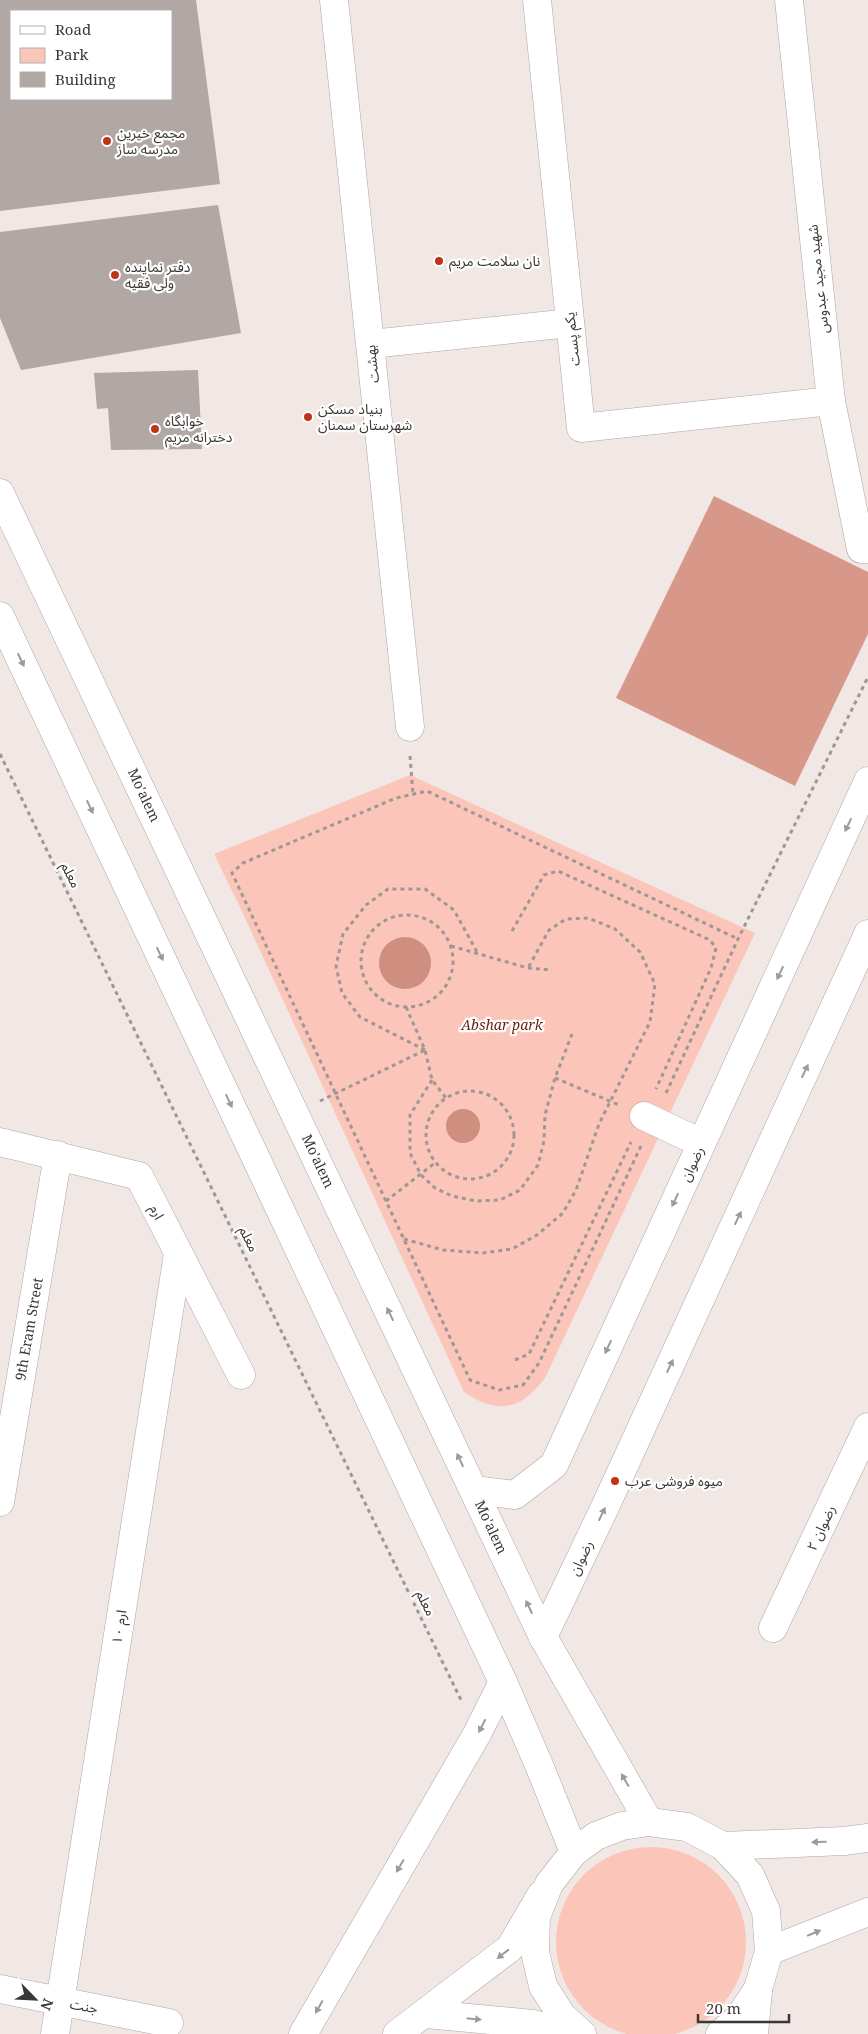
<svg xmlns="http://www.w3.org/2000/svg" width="868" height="2034" font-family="'Noto Serif','Noto Sans Arabic',serif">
	<rect width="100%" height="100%" fill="#f1e7e4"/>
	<g fill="#fbc6b9">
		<path d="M410,775L755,933L545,1378C521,1410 498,1415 464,1392L239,905L214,854Z"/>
		<circle cx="651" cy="1942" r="95"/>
	</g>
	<polygon fill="#d89889" points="714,496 868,572 868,634 795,786 616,698"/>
	<g fill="#ce8e80">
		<circle cx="405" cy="963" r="26"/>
		<circle cx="463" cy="1126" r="17"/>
	</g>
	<g fill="#b1a7a4" fill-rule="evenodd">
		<path d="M0,0H196L220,184L0,211ZM11,11H171V99H11Z"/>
		<polygon points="218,205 241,333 21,370 0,318 0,232"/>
		<polygon points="198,370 202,449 111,450 108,408 97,409 94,373"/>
	</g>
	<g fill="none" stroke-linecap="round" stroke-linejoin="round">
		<g stroke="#afa5a3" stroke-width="29">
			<g id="minor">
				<polyline points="334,0 410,727"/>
				<polyline points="537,0 581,428 831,401"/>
				<polyline points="789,0 831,401 861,549 868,549"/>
				<polyline points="371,344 570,323"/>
				<polyline points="644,1116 701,1143"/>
				<polyline points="0,1142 139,1176 241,1375"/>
				<polyline points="474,1490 515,1495 554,1465 868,781"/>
				<polyline points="0,1502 58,1155"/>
				<polyline points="773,1628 868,1427"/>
				<polyline points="543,1637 605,1507 868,934"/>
				<polyline points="723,1846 844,1841 868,1838"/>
				<polyline points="769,1951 868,1912"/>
				<polyline points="0,1989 169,2023"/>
				<polyline points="426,2014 533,2024 568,2034"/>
				<polyline points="55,2034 178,1254"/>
				<polyline points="303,2034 477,1734 503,1682"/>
				<polyline points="397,2034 510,1948 541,1895"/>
			</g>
		</g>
		<g stroke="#afa5a3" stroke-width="29">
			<g id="major">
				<polyline points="0,493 543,1637 649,1822"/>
				<polyline points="0,616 503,1682 539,1765 574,1852"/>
				<polyline points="582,2034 562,2016 543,1986 535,1952 536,1917 549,1884 574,1852 596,1836 622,1826 649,1822 687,1827 723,1846 750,1875 766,1911 769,1951 758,1989 738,2019 720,2034"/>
				<polyline points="754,2034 758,1991"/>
			</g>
		</g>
		<g stroke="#9e9795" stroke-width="3" stroke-dasharray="4 4" stroke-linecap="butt">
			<polyline points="0,754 461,1700"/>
			<polyline points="410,756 413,794"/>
			<circle cx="407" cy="961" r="46"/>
			<polyline points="512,931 544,875 558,871 710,940 716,948 711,968 656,1089"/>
			<polyline points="451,946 528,968 552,970"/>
			<polyline points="406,1007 425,1050 432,1080 446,1098"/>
			<polyline points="425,1050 360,1017 342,993 336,966 343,934 366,905 388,889 425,889 454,910 478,954"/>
			<polyline points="555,1078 619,1105"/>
			<polyline points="432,1080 410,1115 410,1153 421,1175 435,1188 452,1196 476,1201 500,1200 520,1190 538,1165 544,1141 545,1115 555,1078 572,1034"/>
			<circle cx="470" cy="1135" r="44"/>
			<polyline points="666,1093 738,939 868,677"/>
			<polyline points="320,1101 425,1050"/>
			<polyline points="641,1146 539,1363 523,1385 499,1390 470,1380 232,873 243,863 396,798 427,791 738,939"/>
			<polyline points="386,1201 436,1162"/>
			<polyline points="404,1239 443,1250 483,1253 512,1249 537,1235 563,1213 576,1190 599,1124 650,1022 655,984 640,952 615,929 588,918 566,919 549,930 528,968"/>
			<polyline points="515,1360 529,1354 631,1142"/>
		</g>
		<use href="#minor" stroke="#fff" stroke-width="28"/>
		<use href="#major" stroke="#fff" stroke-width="28"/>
	</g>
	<defs><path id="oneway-solid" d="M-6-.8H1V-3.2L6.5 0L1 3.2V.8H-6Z" transform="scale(1.25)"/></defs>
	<g fill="#9d9b9a">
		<use href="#oneway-solid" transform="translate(21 660) rotate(65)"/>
		<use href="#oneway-solid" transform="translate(90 807) rotate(65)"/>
		<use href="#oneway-solid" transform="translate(848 825) rotate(115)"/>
		<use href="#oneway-solid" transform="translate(160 954) rotate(65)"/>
		<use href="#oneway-solid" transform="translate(780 973) rotate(115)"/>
		<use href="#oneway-solid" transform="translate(805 1071) rotate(-65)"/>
		<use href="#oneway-solid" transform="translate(229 1101) rotate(65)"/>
		<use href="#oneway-solid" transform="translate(675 1200) rotate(115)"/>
		<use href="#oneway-solid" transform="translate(738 1218) rotate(-65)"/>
		<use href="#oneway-solid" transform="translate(390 1314) rotate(-115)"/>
		<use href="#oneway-solid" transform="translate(608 1347) rotate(115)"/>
		<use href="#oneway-solid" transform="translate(670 1366) rotate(-65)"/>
		<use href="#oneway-solid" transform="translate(460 1460) rotate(-115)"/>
		<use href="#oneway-solid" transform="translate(602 1514) rotate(-65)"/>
		<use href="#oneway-solid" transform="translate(529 1607) rotate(-115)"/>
		<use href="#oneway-solid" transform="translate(482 1726) rotate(117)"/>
		<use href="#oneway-solid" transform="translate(625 1780) rotate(-120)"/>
		<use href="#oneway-solid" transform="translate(819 1842) rotate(178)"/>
		<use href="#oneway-solid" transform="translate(400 1866) rotate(120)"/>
		<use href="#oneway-solid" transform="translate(814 1933) rotate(-22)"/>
		<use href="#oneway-solid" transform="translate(503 1954) rotate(142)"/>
		<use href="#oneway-solid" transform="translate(319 2007) rotate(120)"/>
		<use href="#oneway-solid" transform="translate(474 2019) rotate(6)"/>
	</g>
	<g fill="#bf3415" stroke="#fff" stroke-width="2">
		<circle cx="107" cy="141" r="5"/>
		<circle cx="439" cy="261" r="5"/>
		<circle cx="115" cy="275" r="5"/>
		<circle cx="308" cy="417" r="5"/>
		<circle cx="155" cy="429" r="5"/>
		<circle cx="615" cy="1481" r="5"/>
	</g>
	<g text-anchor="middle" stroke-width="4.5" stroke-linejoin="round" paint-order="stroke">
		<g font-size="14" fill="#3b3736" stroke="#fff" text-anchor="start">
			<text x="117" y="138">مجمع خیرین<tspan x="117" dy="16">مدرسه ساز</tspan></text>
			<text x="449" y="266">نان سلامت مریم</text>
			<text x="125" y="272">دفتر نماینده<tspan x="125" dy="16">ولی فقیه</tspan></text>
			<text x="318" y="414">بنیاد مسکن<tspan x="318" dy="16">شهرستان سمنان</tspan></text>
			<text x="165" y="426">خوابگاه<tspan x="165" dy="16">دخترانه مریم</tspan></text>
			<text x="625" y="1486">میوه فروشی عرب</text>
		</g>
		<g font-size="14" fill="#3b3736" stroke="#fff">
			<text transform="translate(818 279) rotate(-96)" y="5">شهید مجید عبدوس</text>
			<text transform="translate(572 339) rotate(-96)" y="5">یکم پست</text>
			<text transform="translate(372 364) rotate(-96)" y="5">بهشت</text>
			<text transform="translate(144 795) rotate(65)" y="5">Mo'alem</text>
			<text transform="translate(71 875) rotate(64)" y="5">معلم</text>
			<text transform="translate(318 1161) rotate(65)" y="5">Mo'alem</text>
			<text transform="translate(692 1164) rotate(-65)" y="5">رضوان</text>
			<text transform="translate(157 1212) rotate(63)" y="5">ارم</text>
			<text transform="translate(249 1239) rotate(64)" y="5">معلم</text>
			<text transform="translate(29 1329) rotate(-80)" y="5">9th Eram Street</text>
			<text transform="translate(491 1527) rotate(65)" y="5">Mo'alem</text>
			<text transform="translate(821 1528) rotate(-65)" y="5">رضوان ۲</text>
			<text transform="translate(581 1558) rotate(-65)" y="5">رضوان</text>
			<text transform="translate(426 1603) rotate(64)" y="5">معلم</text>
			<text transform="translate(119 1627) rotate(-81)" y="5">ارم ۱۰</text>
			<text transform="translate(84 2006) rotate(11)" y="5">جنت</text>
		</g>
		<g font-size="14" font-style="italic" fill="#6b1f0f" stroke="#fff">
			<text x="502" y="1030">Abshar park</text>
		</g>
	</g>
	<rect x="10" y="10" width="162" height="90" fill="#ffffff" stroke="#b1afaf"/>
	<rect x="20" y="26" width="25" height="8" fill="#ffffff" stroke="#b1afaf"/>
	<text x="55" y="35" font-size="15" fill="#3b3736">Road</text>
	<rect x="20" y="48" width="25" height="15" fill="#fbc6b9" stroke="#b1afaf"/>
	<text x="55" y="60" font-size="15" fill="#3b3736">Park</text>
	<rect x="20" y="72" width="25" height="15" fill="#b1a7a4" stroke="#b1afaf"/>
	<text x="55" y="85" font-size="15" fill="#3b3736">Building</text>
	<g transform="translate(35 1999) rotate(114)" stroke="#ffffff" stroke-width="4" paint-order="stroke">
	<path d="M0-4L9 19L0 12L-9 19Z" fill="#3b3736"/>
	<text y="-8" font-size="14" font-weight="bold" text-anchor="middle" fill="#3b3736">N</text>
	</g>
	<path d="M698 2014v8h91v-8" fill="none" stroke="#3b3736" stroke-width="2.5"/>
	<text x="706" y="2014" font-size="15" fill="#3b3736" stroke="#ffffff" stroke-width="4" paint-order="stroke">20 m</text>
</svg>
